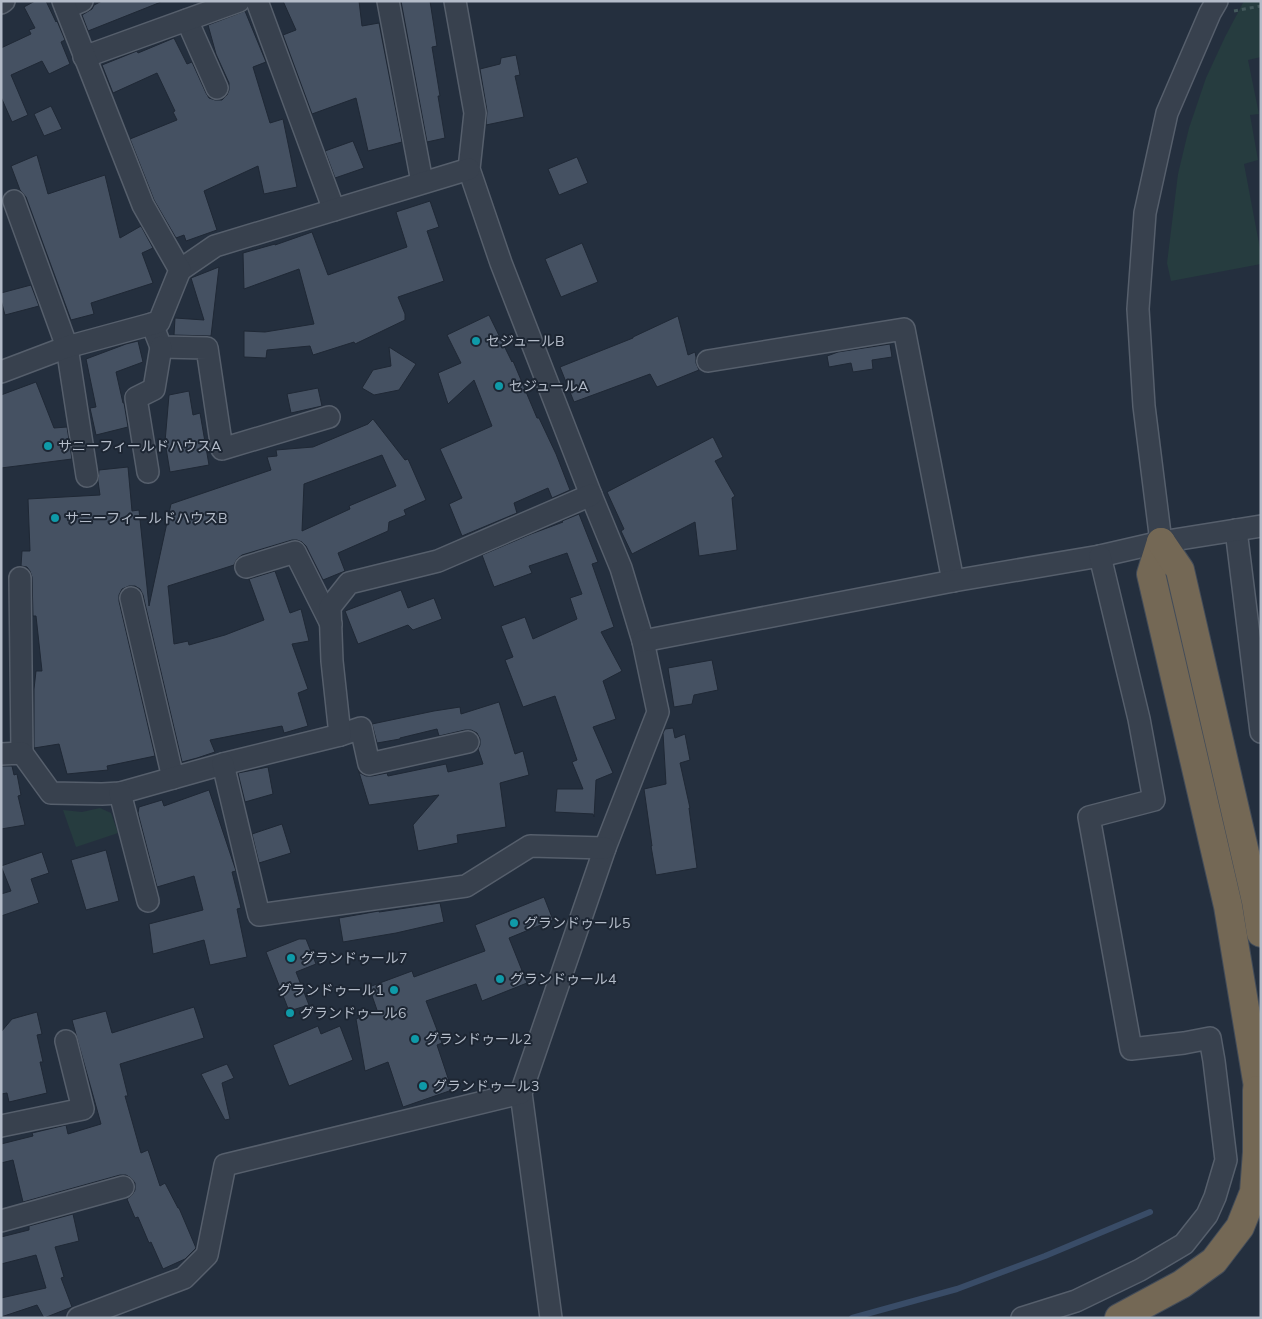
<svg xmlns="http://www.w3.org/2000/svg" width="1262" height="1319" font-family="Mulish,'Noto Sans JP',sans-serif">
	<rect width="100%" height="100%" fill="#242f3e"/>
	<g fill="#263c3f">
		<polygon points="1244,1 1261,1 1261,57 1248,60 1259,114 1250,115 1258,160 1244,164 1261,254 1261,264 1171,281 1167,263 1178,174 1189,128 1206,78 1225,37"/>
		<polygon points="100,808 111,813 118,833 76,847 63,810 82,812"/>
	</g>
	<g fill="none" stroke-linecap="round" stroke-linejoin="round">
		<polyline stroke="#394c67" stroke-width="6" points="852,1318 957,1289 1045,1256 1150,1212"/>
	</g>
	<g fill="#455162" stroke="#1f2835" fill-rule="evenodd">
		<polygon points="35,1 46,1 56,22 57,21 65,40 61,42 70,64 49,74 42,61 11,75 28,115 12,122 1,97 1,48 31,34 29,30 35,28 24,7"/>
		<polygon points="102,1 161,1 161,2 88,31 82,15 92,9 94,5"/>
		<polygon points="283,1 359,1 362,26 379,23 402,142 368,151 356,98 312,114 283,35 296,30"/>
		<polygon points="401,1 430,1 437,46 432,47 440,96 438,96 445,138 427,142"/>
		<polygon points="245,11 266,62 253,67 270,123 283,119 297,187 264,194 258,166 204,191 217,230 186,241 184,235 176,238 154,200 130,139 177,120 173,112 175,111 157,73 113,93 102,65 137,51 138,53 174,38 187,64 192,62 206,93 209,98 215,100 222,100 227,95 229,90 229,83 216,54 208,25"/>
		<polygon points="516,55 520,75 515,76 524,117 486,125 487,111 480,69 500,64 501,58"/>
		<polygon points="51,106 62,129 44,136 34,114"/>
		<polygon points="353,141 364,168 335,178 325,151"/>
		<polygon points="37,155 48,194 105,175 120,238 141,226 153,248 142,253 153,283 91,303 94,314 71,320 26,197 20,190 11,166"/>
		<polygon points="577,157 588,183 559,195 548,169"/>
		<polygon points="430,201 439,227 427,231 444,281 398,297 405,314 405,320 355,344 354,342 313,355 310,346 267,350 266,358 244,357 244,331 265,332 314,324 299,269 244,289 243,253 275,244 275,245 312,232 328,275 407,247 396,212"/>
		<polygon points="582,243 598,282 561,297 545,259"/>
		<polygon points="219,267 211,336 174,335 175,318 204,320 191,278"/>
		<polygon points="31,285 39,306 5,315 1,300 1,293"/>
		<polygon points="489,315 512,362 513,361 537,418 539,418 556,454 570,490 552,498 548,488 514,503 517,513 462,536 449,504 462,498 440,449 492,426 474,380 448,404 438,373 461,363 447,335"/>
		<polygon points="678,316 688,355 695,352 696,357 696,363 699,370 657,387 650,374 574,402 560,367 633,338 633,337"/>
		<polygon points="138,341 143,362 116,372 123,403 124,403 128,427 96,435 90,408 96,407 86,359 126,344"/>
		<polygon points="890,344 892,357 872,360 873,369 853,372 851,363 829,367 827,356 838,352"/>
		<polygon points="389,347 416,364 399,390 374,395 362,388 373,370 391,366"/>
		<polygon points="36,382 54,428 67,427 72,459 1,468 1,395"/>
		<polygon points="318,388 322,406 291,413 287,394"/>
		<polygon points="189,391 193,415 200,413 209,465 170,472 165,442 169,395"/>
		<path d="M373,419L405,460L408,459L426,500L404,510L406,515L389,522L388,531L338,553L345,571L323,580L306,546L302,542L297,540H292L242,555L237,559L234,565L168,586L174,644L188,641L189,645L225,635L264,620L249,579L275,571L290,613L301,609L309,641L292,644L308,689L298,693L308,726L284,733L282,726L210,740L215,752L197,758L182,762L143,595L140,589L135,586H129L122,589L119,595V601L155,756L107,766L108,770L67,774L59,744L34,748V689L36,671H42L36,616H33L32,577L30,571L27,567L21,566L22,551H30L28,499L100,495L98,481L99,470L128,467L132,511L139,510L149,606L171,504L271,470L267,457L277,456L276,450L313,447L368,424ZM382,455L396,486L349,506L350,509L302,531L304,484Z"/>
		<polygon points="713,437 723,457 715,461 735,496 732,498 737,550 699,556 695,522 632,554 621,531 624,529 607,492"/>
		<polygon points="579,514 598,562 592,564 614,627 601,632 622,671 603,681 616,719 593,727 613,773 596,780 594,817 593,814 555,812 557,789 583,789 572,762 577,760 555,696 523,707 505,660 513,657 501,626 525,617 533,639 577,619 570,598 582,594 567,553 529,566 532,573 494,587 482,555 531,534 563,522 562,521"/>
		<polygon points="401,590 408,608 434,598 442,619 413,630 408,625 358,644 345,611"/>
		<polygon points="712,660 718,690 694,695 692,704 674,707 668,668"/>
		<polygon points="499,702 515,754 523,751 529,775 500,783 506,827 457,835 458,843 418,851 413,825 439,795 369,805 358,769 360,773 366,776 372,776 387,773 388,776 446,764 448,772 483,764 478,749 480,745 480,739 477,733 471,730 465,730 439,736 437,729 400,738 400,739 377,743 372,724 434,711 460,707 461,714"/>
		<polygon points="673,728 675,738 685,734 690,760 680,763 690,808 689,808 697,868 656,875 651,846 652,846 644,789 666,784 663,733 665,729"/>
		<polygon points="1,766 12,766 14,775 17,774 21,795 18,796 25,825 1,829"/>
		<polygon points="268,767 273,794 245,802 238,773"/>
		<polygon points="209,790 236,871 232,872 241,908 237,909 247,957 210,965 204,940 153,954 149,924 203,910 194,876 157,887 138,813 139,807 162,800 164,806"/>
		<polygon points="282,824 291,853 259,863 252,834"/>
		<polygon points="106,850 119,901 86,910 71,860"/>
		<polygon points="42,852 49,873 31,879 39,903 1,916 1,894 11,891 1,866"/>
		<polygon points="544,897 553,920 509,938 527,983 482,1001 476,984 426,1001 442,1043 437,1045 452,1090 403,1107 388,1062 365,1071 356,1019 377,1010 369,987 412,971 414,977 485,951 475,925"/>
		<polygon points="440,903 444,922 396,933 343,942 339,918 379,911 379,912"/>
		<polygon points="299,939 306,939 316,964 296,972 309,1005 289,1011 266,952"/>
		<polygon points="194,1007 204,1038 120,1064 128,1096 125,1096 141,1153 148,1150 160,1186 165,1183 178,1208 179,1208 196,1248 185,1259 163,1269 151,1242 149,1243 138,1217 135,1218 127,1199 132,1195 135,1190 135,1183 131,1178 126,1175 120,1175 23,1202 13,1160 1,1163 1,1144 33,1136 32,1133 66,1125 68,1134 101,1124 72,1020 106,1011 112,1033"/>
		<polygon points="37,1012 42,1034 37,1035 43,1062 40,1062 47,1093 9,1102 7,1093 1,1094 1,1032 12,1019"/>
		<polygon points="318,1026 321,1034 340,1026 353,1060 289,1086 273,1045"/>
		<polygon points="227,1064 234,1078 222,1083 230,1119 225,1120 201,1074"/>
		<polygon points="73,1214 79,1241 55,1247 64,1277 61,1278 72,1307 44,1318 37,1305 1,1317 1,1298 46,1288 36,1255 1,1264 1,1237 29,1230 29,1226"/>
	</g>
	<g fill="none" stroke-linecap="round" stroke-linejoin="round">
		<g stroke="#565f6c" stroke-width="24">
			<g id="minor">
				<polyline points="257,1 334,210"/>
				<polyline points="388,1 422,182"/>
				<polyline points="455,1 475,113 469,169 501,263 591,495 621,568 643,641 658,712 605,848 521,1093 551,1318"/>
				<polyline points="1,3 4,1"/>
				<polyline points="66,8 82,1"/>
				<polyline points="187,20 217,88"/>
				<polyline points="84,57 239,1"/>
				<polyline points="14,201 67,347 87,476"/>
				<polyline points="180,270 215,246 469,169"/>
				<polyline points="152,324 161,347 207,348 222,449 329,417"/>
				<polyline points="708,361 904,329 953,581"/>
				<polyline points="1,372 67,347 159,322 180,270 143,205 63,1"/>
				<polyline points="148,472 136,398 154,389 161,347"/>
				<polyline points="1236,530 1261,732"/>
				<polyline points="1161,542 1144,406 1138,309 1145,213 1167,113 1210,13 1217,1"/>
				<polyline points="246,567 295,552 331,624"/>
				<polyline points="20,578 22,753"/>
				<polyline points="131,598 173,778"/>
				<polyline points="643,641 953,581 1100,556 1161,542 1261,526"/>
				<polyline points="340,735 361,728 369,764 468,742"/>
				<polyline points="1,754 22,753 51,793 102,794 120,793 223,764 340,735 332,661 330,607 349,583 438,561 591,495"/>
				<polyline points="223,764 259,915 466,886 530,846 605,848"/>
				<polyline points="120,793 148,901"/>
				<polyline points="1,1126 83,1109 66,1041"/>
				<polyline points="1,1221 123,1187"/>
				<polyline points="78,1318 184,1278 207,1255 225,1165 521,1093"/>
				<polyline points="1022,1318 1076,1301 1140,1270 1184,1244 1207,1215 1215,1197 1226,1160 1214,1061 1210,1038 1184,1043 1131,1049 1089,817 1154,800 1139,719 1100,556"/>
			</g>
		</g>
		<g stroke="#434c59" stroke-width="30">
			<g id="highway">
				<polyline points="1161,542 1151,574 1228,906 1261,1105"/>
				<polyline points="1161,542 1180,570 1256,901 1261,933"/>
				<polyline points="1119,1318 1182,1284 1214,1261 1240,1227 1254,1192 1257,1152 1257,1090"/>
			</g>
		</g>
		<polyline stroke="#44595c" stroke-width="3" stroke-dasharray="4 4" stroke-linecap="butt" points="1234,11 1261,6"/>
		<use href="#minor" stroke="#38414e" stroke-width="21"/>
		<use href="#highway" stroke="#746855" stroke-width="28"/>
	</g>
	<g fill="#0f9aa8" stroke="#1d2633" stroke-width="2">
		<circle cx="476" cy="341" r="5"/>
		<circle cx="499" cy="386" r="5"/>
		<circle cx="48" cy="446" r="5"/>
		<circle cx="55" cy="518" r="5"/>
		<circle cx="514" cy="923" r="5"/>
		<circle cx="291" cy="958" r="5"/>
		<circle cx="500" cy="979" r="5"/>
		<circle cx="394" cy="990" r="5"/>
		<circle cx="290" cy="1013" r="5"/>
		<circle cx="415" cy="1039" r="5"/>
		<circle cx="423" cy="1086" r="5"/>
	</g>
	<g text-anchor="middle" stroke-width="4" stroke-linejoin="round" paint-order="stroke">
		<g font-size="14" fill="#b4bcc9" stroke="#1d2633" text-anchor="start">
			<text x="486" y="346">セジュールB</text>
			<text x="509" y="391">セジュールA</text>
			<text x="58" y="451">サニーフィールドハウスA</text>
			<text x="65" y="523">サニーフィールドハウスB</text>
			<text x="524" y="928">グランドゥール5</text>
			<text x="301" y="963">グランドゥール7</text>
			<text x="510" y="984">グランドゥール4</text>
			<text x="384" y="995" text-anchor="end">グランドゥール1</text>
			<text x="300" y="1018">グランドゥール6</text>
			<text x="425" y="1044">グランドゥール2</text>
			<text x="433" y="1091">グランドゥール3</text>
		</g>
	</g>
	<rect width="1262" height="1319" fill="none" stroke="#b4bcc9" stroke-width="5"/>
</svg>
